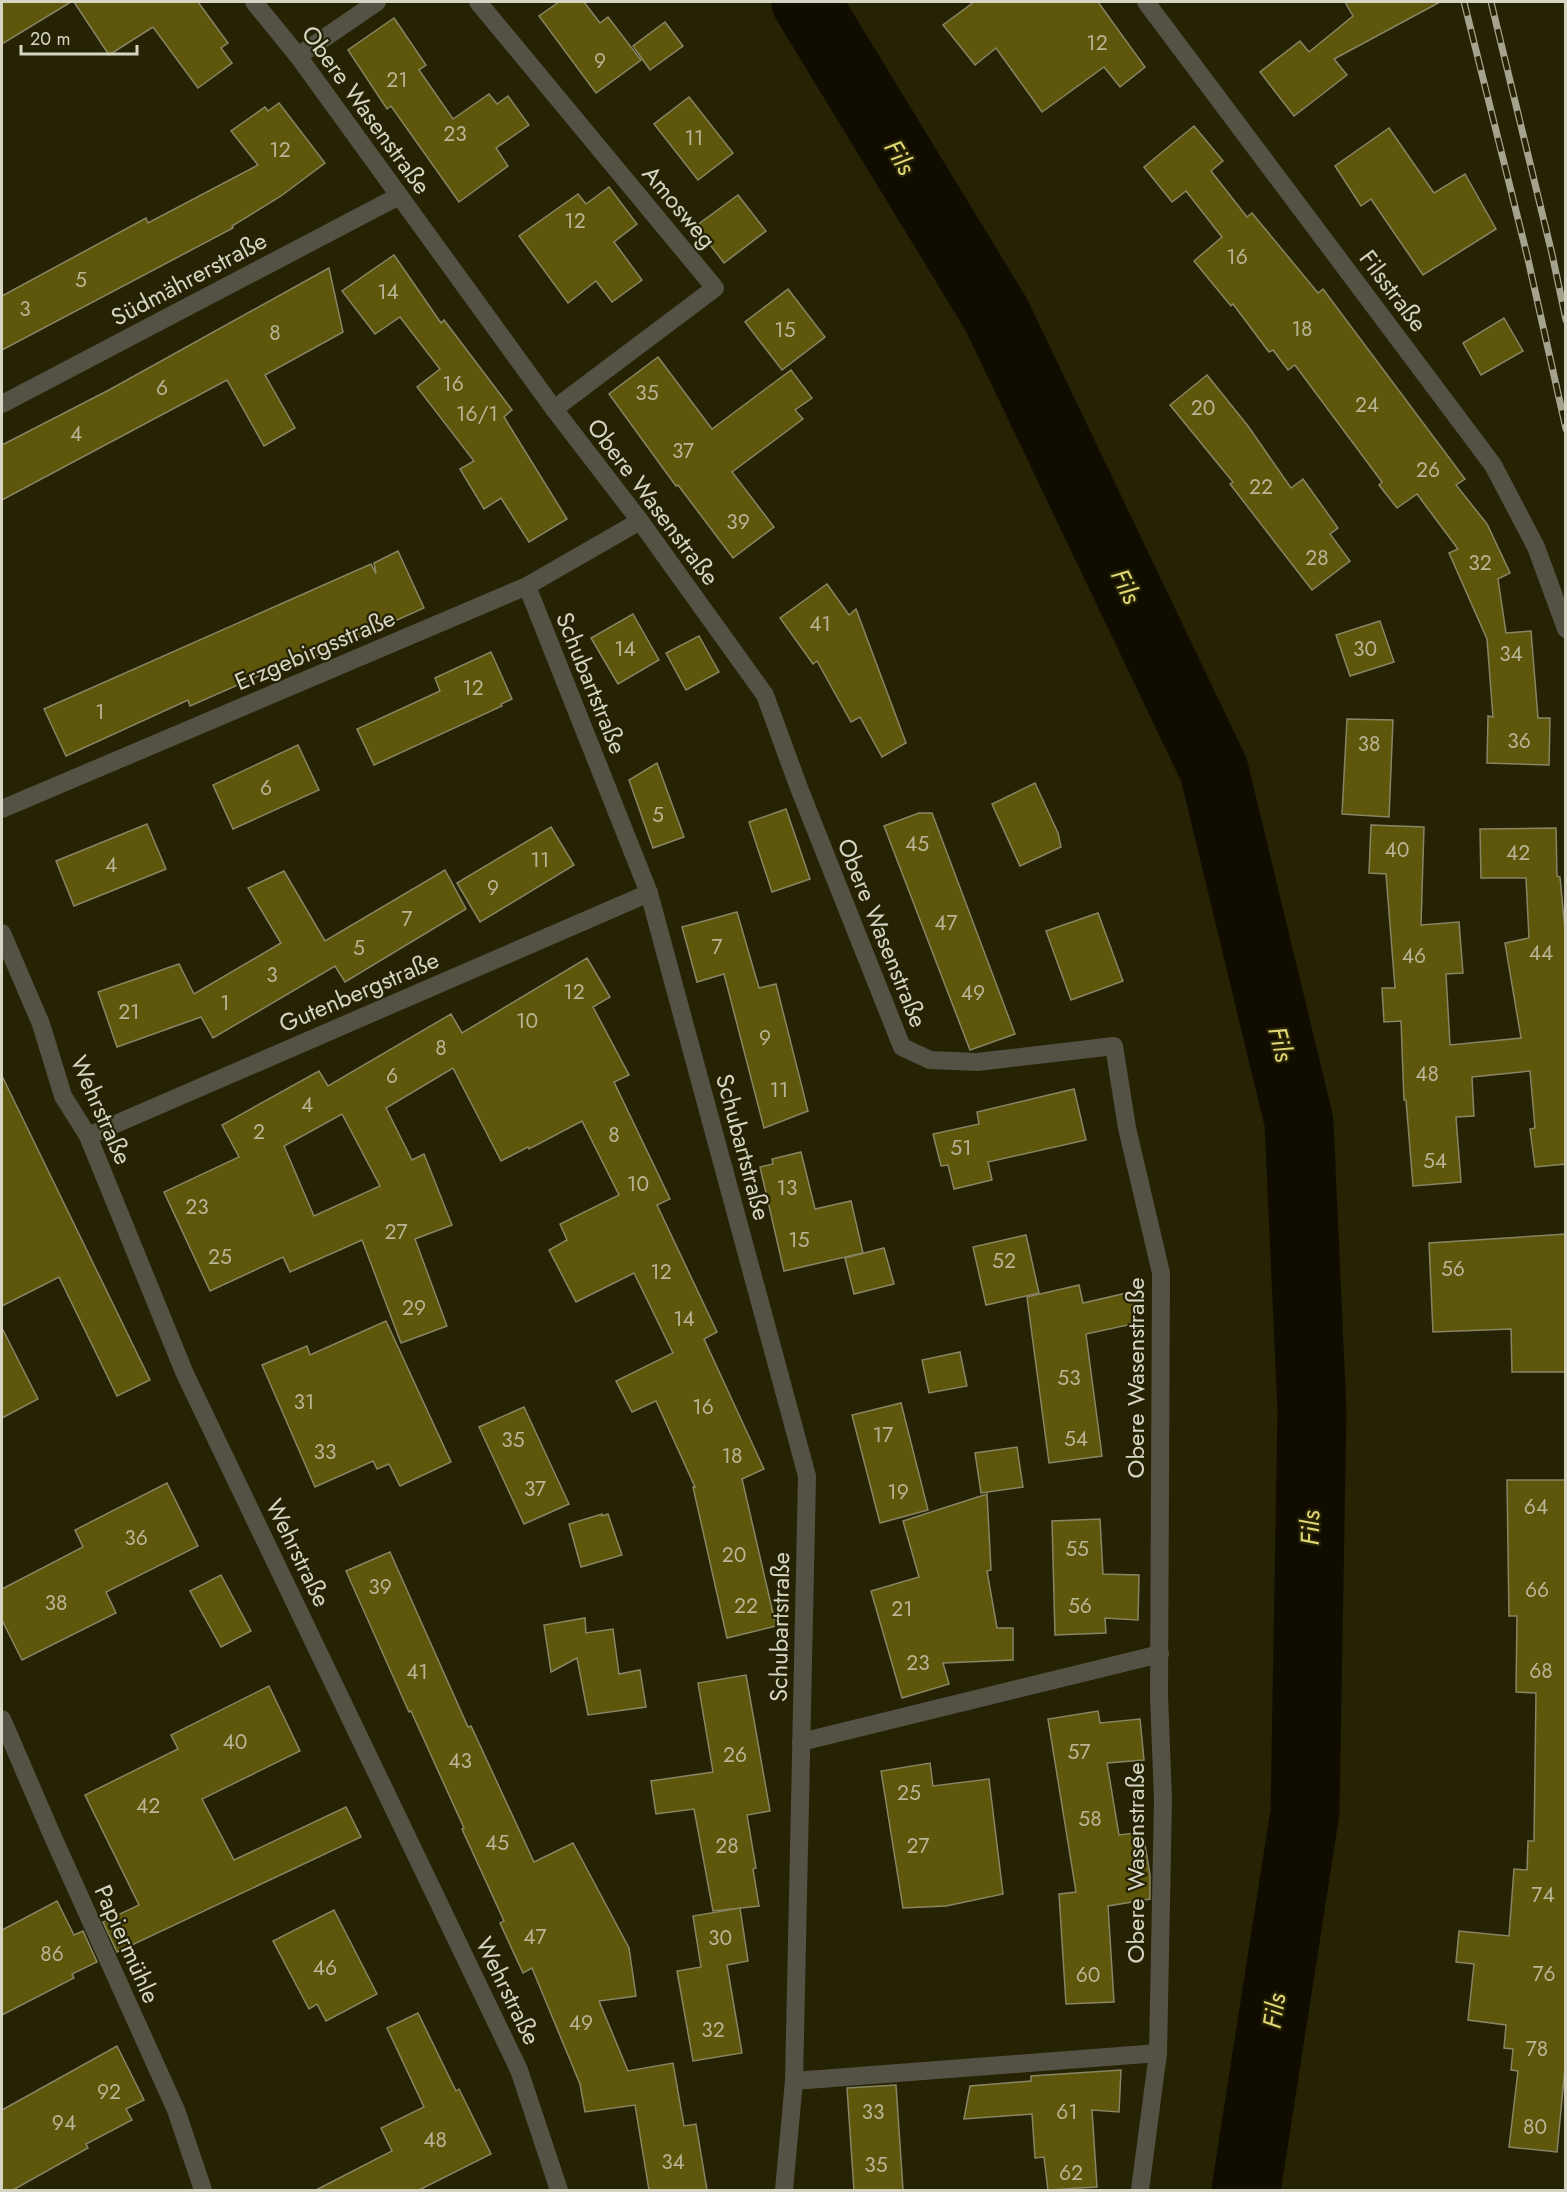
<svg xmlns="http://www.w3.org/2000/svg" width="1567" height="2192" font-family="Jost,sans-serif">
	<rect width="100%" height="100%" fill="#262305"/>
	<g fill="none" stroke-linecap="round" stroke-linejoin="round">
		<polyline stroke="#100d00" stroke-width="69" points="806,2 996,314 1214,770 1299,1122 1312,1411 1305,1812 1246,2190"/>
	</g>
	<g fill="#5e560a" stroke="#888565" stroke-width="1.5" fill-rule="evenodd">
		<polygon points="2,2 71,2 2,44"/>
		<polygon points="74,2 198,2 228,43 221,48 232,63 198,88 153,27 109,55"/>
		<polygon points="559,2 584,2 600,23 608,17 641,60 596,93 539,16"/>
		<polygon points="974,2 1098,2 1145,67 1120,87 1104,67 1042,112 996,48 975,65 943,25"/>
		<polygon points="1345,2 1440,2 1334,59 1347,75 1294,116 1260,72 1300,41 1309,52 1353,16"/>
		<polygon points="394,18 426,65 419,70 453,119 489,94 497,104 508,96 529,125 496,148 508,166 459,202 391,106 387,109 348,50"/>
		<polygon points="665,22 683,46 650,70 633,46"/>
		<polygon points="689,97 733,153 698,180 654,124"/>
		<polygon points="279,103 325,163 281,196 232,226 233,228 2,350 2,296 146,218 148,223 258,165 231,131 265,107 268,111"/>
		<polygon points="1194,126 1223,161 1211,171 1247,217 1252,213 1318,293 1323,289 1465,479 1456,485 1487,524 1510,573 1498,579 1506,633 1531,631 1538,718 1550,718 1549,765 1487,763 1488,716 1493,717 1487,639 1449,553 1458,549 1417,494 1397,508 1379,485 1382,482 1295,365 1288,370 1273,350 1269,352 1233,304 1231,306 1194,261 1222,237 1186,191 1172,202 1144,167"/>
		<polygon points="1389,128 1434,193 1465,174 1496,229 1423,275 1371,199 1361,206 1335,166"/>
		<polygon points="609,187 637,224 614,242 642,280 612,302 596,281 568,303 519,236 578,194 586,204"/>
		<polygon points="738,195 766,231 724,263 696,226"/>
		<polygon points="394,255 441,323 444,320 512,410 504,417 567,519 529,542 501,498 484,509 460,469 474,461 417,387 440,369 400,317 375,334 342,291"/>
		<polygon points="329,268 343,332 265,375 295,428 264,446 227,380 2,500 2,445 109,390"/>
		<polygon points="788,289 825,337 782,370 745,322"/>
		<polygon points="1504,318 1523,351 1481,375 1463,343"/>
		<polygon points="658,357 712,429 791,370 812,398 795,410 803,419 732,472 774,527 733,558 678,485 676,486 609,394"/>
		<polygon points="1207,375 1248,426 1291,488 1303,479 1338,528 1330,534 1350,561 1312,590 1230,484 1233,482 1170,405"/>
		<polygon points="398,551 424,608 315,657 313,652 190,706 188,700 66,756 44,709 371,564 376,574 374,563"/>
		<polygon points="827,584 849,615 856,609 906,743 882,757 860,717 851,722 817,661 813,664 780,618"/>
		<polygon points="633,614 659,660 618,684 591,638"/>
		<polygon points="1380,621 1394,662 1350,676 1336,635"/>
		<polygon points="699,636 719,672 686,690 666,653"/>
		<polygon points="491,652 512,699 501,704 502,706 374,765 357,729 440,691 435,678"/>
		<polygon points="1347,719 1393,720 1389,817 1342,814"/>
		<polygon points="298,745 319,790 233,829 213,785"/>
		<polygon points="657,763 684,837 653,848 629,780"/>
		<polygon points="1035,783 1058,833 1061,847 1020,866 992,804"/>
		<polygon points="786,809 810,879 772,892 749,822"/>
		<polygon points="919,813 932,813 1015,1034 970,1050 884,826"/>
		<polygon points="147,824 166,869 74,906 56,861"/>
		<polygon points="1371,825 1424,827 1421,925 1459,922 1463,973 1446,974 1450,1045 1521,1038 1505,943 1529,938 1526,878 1481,878 1480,829 1556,828 1557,876 1560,877 1566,941 1566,1164 1535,1167 1530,1129 1535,1128 1530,1071 1472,1077 1474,1116 1456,1117 1461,1182 1413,1186 1406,1100 1404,1100 1401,1021 1384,1022 1382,988 1395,988 1386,874 1369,873"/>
		<polygon points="551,827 574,865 480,922 457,883"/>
		<polygon points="445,870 466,909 345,982 335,966 213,1038 201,1017 117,1047 98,992 179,964 194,994 281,943 248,888 284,871 325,941"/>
		<polygon points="737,912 759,988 776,984 808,1111 764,1128 724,974 697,982 682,927"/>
		<polygon points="1098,913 1123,981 1071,1000 1046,931"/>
		<path d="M587,958L610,997L593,1007L629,1075L614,1082L670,1199L657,1205L717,1332L704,1339L764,1469L742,1479L776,1626L727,1638L693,1487H695L656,1401L632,1412L616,1381L673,1353L634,1273L576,1302L549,1250L567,1240L560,1224L619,1195L582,1121L529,1149L528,1147L501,1161L453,1068L386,1108L412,1160L424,1154L452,1225L415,1239L447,1326L401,1343L362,1240L290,1272L283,1257L210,1291L164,1192L239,1157L222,1125L319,1071L328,1086L451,1014L462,1033ZM342,1114L380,1186L314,1216L284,1146Z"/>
		<polygon points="2,1076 150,1380 117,1396 59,1277 2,1306"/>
		<polygon points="1074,1089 1086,1140 988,1162 992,1180 954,1189 948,1165 941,1166 933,1134 979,1124 977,1112"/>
		<polygon points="801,1152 815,1209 851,1201 863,1253 784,1271 760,1167 773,1164 772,1159"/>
		<polygon points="1566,1234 1566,1372 1512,1372 1511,1329 1433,1332 1429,1243"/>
		<polygon points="1026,1235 1039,1293 986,1305 973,1247"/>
		<polygon points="884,1248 894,1284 854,1294 845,1258"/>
		<polygon points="1079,1285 1083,1303 1131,1292 1137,1323 1086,1334 1102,1456 1049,1463 1027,1297"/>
		<polygon points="386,1321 451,1462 400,1486 389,1464 377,1469 373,1461 315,1487 262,1365 307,1346 310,1355"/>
		<polygon points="2,1328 38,1399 2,1418"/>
		<polygon points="960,1352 967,1386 929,1393 922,1360"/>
		<polygon points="901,1403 928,1510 880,1523 852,1415"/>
		<polygon points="524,1407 569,1504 524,1524 479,1427"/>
		<polygon points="1017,1447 1023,1487 981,1493 975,1453"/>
		<polygon points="1507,1480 1566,1480 1566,2057 1557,2152 1509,2147 1518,2071 1511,2070 1513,2049 1504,2048 1506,2025 1468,2020 1474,1964 1456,1962 1459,1931 1509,1936 1514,1869 1527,1870 1528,1841 1534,1841 1536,1693 1516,1692 1517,1616 1509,1616"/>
		<polygon points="167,1483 198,1546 106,1592 116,1613 22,1660 2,1620 2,1589 83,1547 75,1530"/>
		<polygon points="987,1494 991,1570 987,1571 997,1628 1013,1628 1013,1660 943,1663 949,1684 902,1698 871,1591 919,1577 903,1521"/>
		<polygon points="602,1514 602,1516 608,1514 622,1555 581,1567 569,1524"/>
		<polygon points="1100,1519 1103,1574 1139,1575 1138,1620 1105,1618 1106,1633 1055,1635 1052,1521"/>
		<polygon points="390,1552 468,1727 471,1726 534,1862 573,1843 629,1948 636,1996 599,2001 628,2071 673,2063 684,2126 696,2124 707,2190 649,2190 635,2105 585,2112 580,2084 532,1968 523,1973 500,1923 504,1921 462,1829 464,1828 411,1711 409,1712 346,1571"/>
		<polygon points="221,1575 251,1631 221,1647 190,1591"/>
		<polygon points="585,1618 586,1633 613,1629 619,1674 640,1670 646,1707 588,1715 577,1658 551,1672 544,1625"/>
		<polygon points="746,1675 770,1811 747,1815 756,1868 753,1869 759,1906 713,1911 694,1809 656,1814 651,1781 713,1772 698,1683"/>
		<polygon points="269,1686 300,1751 202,1799 234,1860 346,1807 361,1837 117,1952 103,1922 139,1905 85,1795 178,1749 171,1735"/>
		<polygon points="1098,1711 1100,1723 1140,1719 1144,1760 1107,1763 1119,1835 1143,1832 1150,1875 1150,1899 1108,1906 1114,2002 1066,2004 1059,1894 1076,1892 1048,1719"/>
		<polygon points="930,1763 933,1786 989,1779 1003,1894 946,1906 903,1908 881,1771"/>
		<polygon points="57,1901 74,1935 83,1931 97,1962 72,1974 74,1978 2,2015 2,1930"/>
		<polygon points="740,1908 748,1961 727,1965 742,2053 693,2061 677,1971 701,1967 693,1916"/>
		<polygon points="334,1910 377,1994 326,2021 317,2004 309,2009 273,1941"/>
		<polygon points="418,2013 456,2091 459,2089 491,2154 419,2190 316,2190 392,2151 381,2128 424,2107 387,2028"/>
		<polygon points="117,2046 144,2100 126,2109 132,2120 86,2144 88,2148 13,2190 2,2190 2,2110"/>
		<polygon points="1121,2070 1119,2112 1092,2110 1097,2187 1048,2190 1044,2157 1035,2158 1032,2114 964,2119 970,2086 1031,2081 1031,2076"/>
		<polygon points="896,2085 903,2190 854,2190 847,2088"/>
	</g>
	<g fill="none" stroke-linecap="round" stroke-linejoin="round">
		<polyline stroke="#535245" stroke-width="18" points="2,1719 52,1835 176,2110 203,2190"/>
		<g stroke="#535245" stroke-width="18">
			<polyline points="254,2 298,56 554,409 640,521 765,695 799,788 902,1047 930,1060 977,1062 1114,1046 1127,1128 1161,1273 1159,1696 1163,1800 1158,2053 1140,2190"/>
			<polyline points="478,2 715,288 554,409"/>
			<polyline points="1146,2 1493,465 1536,547 1566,629"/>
			<polyline points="298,56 377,2"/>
			<polyline points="2,404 399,196"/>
			<polyline points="527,586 649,893 807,1476 794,2081 784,2190"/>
			<polyline points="2,809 527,586 640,521"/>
			<polyline points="2,933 41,1024 63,1096 88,1136 185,1374 519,2070 559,2190"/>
			<polyline points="88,1136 649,893"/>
			<polyline points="801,1742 1160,1654"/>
			<polyline points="794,2081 1158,2053"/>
		</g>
		<g stroke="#a5a38e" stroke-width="7">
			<g id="rail">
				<polyline points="1464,2 1527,255 1566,429"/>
				<polyline points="1491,2 1552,254 1566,320"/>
			</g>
		</g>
		<use href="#rail" stroke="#262305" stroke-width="4.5" stroke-dasharray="14" stroke-linecap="butt"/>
	</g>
	<g text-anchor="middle" stroke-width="4.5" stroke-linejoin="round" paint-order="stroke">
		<g font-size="21" fill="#b8b596">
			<text x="1097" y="50">12</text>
			<text x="600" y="68">9</text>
			<text x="397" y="87">21</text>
			<text x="455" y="141">23</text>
			<text x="694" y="145">11</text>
			<text x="280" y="157">12</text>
			<text x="575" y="228">12</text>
			<text x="1237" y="264">16</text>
			<text x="81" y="287">5</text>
			<text x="388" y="299">14</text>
			<text x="25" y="316">3</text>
			<text x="1302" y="336">18</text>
			<text x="785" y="337">15</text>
			<text x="275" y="340">8</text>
			<text x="453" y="391">16</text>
			<text x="162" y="395">6</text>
			<text x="647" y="400">35</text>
			<text x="1367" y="412">24</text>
			<text x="1203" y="415">20</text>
			<text x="477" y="421">16/1</text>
			<text x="76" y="441">4</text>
			<text x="683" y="458">37</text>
			<text x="1428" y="477">26</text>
			<text x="1261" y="494">22</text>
			<text x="738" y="529">39</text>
			<text x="1317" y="565">28</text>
			<text x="1480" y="570">32</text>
			<text x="820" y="631">41</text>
			<text x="625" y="656">14</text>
			<text x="1365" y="656">30</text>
			<text x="1511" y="661">34</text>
			<text x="473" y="695">12</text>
			<text x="100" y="719">1</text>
			<text x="1519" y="748">36</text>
			<text x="1369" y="751">38</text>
			<text x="266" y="795">6</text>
			<text x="658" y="822">5</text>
			<text x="917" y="851">45</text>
			<text x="1397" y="857">40</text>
			<text x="1518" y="860">42</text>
			<text x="540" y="867">11</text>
			<text x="111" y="872">4</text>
			<text x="493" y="895">9</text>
			<text x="407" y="926">7</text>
			<text x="946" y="930">47</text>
			<text x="717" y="954">7</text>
			<text x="359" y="955">5</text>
			<text x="1541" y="960">44</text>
			<text x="1414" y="963">46</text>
			<text x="272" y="982">3</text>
			<text x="574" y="999">12</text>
			<text x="973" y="1000">49</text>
			<text x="225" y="1010">1</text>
			<text x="129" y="1019">21</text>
			<text x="527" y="1028">10</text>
			<text x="765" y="1045">9</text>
			<text x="441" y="1055">8</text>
			<text x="1427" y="1081">48</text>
			<text x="392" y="1083">6</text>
			<text x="779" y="1097">11</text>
			<text x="307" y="1112">4</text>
			<text x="259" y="1139">2</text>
			<text x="614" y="1142">8</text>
			<text x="961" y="1155">51</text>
			<text x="1435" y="1168">54</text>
			<text x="638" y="1191">10</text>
			<text x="787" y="1195">13</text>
			<text x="197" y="1214">23</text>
			<text x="396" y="1239">27</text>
			<text x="799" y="1247">15</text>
			<text x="220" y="1264">25</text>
			<text x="1004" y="1268">52</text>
			<text x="1453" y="1276">56</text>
			<text x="661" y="1279">12</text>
			<text x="414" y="1315">29</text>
			<text x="684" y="1326">14</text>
			<text x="1069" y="1385">53</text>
			<text x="304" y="1409">31</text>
			<text x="703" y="1414">16</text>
			<text x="883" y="1442">17</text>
			<text x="1076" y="1446">54</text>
			<text x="513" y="1447">35</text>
			<text x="325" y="1459">33</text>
			<text x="732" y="1463">18</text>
			<text x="535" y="1496">37</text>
			<text x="898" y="1499">19</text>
			<text x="1536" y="1514">64</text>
			<text x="136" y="1545">36</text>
			<text x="1077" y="1556">55</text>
			<text x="734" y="1562">20</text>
			<text x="380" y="1594">39</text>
			<text x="1537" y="1597">66</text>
			<text x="56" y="1610">38</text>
			<text x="746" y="1613">22</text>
			<text x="1080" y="1613">56</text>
			<text x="902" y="1616">21</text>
			<text x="918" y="1670">23</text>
			<text x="1541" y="1678">68</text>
			<text x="417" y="1679">41</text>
			<text x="235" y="1749">40</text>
			<text x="1079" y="1759">57</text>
			<text x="735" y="1762">26</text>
			<text x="460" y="1768">43</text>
			<text x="909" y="1800">25</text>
			<text x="148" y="1813">42</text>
			<text x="1090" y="1826">58</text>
			<text x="497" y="1850">45</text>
			<text x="727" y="1853">28</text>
			<text x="918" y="1853">27</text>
			<text x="1543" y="1902">74</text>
			<text x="535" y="1944">47</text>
			<text x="720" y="1945">30</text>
			<text x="52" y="1961">86</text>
			<text x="325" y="1975">46</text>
			<text x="1544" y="1981">76</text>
			<text x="1088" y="1982">60</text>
			<text x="581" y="2030">49</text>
			<text x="713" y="2037">32</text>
			<text x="1537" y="2056">78</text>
			<text x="109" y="2099">92</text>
			<text x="873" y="2119">33</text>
			<text x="1067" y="2119">61</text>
			<text x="64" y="2130">94</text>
			<text x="1535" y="2134">80</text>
			<text x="435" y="2147">48</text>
			<text x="673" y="2169">34</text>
			<text x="876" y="2172">35</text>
			<text x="1071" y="2180">62</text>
		</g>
		<g font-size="24" fill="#d6d5c4" stroke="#262305">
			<text transform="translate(366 110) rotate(54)" y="8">Obere Wasenstraße</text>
			<text transform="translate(679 207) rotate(50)" y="8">Amosweg</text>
			<text transform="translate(189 279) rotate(-28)" y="8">Südmährerstraße</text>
			<text transform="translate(1393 291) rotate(53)" y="8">Filsstraße</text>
			<text transform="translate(653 502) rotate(53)" y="8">Obere Wasenstraße</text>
			<text transform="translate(315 650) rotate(-23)" y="8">Erzgebirgsstraße</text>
			<text transform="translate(591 683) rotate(68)" y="8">Schubartstraße</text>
			<text transform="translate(882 933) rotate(68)" y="8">Obere Wasenstraße</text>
			<text transform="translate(359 992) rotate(-23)" y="8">Gutenbergstraße</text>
			<text transform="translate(101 1110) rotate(66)" y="8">Wehrstraße</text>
			<text transform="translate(743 1147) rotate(75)" y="8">Schubartstraße</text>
			<text transform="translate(1136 1378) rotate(-90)" y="8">Obere Wasenstraße</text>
			<text transform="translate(298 1553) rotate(64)" y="8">Wehrstraße</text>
			<text transform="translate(780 1627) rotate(-89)" y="8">Schubartstraße</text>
			<text transform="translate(1136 1863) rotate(-90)" y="8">Obere Wasenstraße</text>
			<text transform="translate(127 1944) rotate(66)" y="8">Papiermühle</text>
			<text transform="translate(508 1991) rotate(64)" y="8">Wehrstraße</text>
		</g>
		<g font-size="26" font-style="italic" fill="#dfd573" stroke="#262305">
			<text transform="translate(900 157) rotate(59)" y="9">Fils</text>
			<text transform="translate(1126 586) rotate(64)" y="9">Fils</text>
			<text transform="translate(1281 1044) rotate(76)" y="9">Fils</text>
			<text transform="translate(1310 1528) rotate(-89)" y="9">Fils</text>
			<text transform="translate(1274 2011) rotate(-81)" y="9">Fils</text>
		</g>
	</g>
	<rect width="1567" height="2192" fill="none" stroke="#d6d5c4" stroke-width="6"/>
	<path d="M21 45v9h116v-9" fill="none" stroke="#d6d5c4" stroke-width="3"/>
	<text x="30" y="45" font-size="18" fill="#d6d5c4" stroke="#262305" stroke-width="4.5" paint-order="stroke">20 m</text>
</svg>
